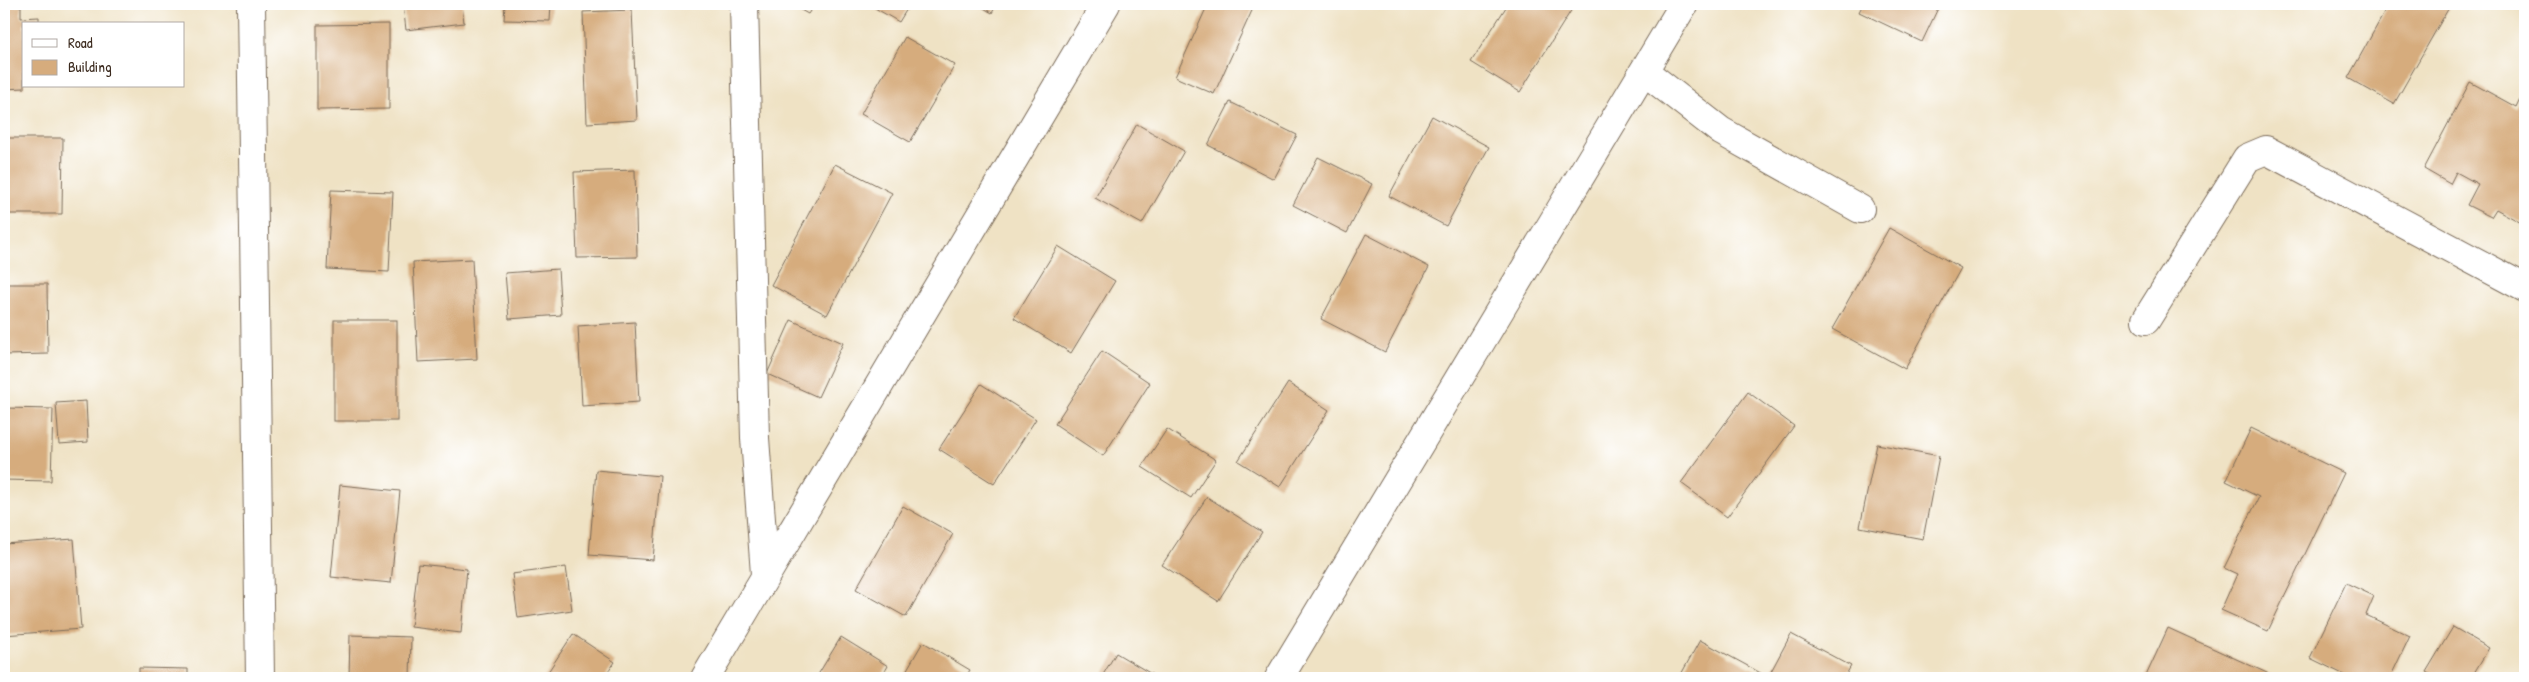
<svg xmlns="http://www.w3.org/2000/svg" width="2529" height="682" font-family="'Patrick Hand',sans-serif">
	<rect width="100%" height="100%" fill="#fff"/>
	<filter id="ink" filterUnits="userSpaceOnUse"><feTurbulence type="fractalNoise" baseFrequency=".02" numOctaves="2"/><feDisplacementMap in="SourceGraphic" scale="10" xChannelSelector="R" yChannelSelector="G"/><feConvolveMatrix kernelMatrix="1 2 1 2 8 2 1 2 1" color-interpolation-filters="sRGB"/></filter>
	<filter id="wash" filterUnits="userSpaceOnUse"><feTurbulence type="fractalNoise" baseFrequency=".0096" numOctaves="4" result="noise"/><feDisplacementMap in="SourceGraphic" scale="20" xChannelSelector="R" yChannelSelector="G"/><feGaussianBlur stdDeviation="1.12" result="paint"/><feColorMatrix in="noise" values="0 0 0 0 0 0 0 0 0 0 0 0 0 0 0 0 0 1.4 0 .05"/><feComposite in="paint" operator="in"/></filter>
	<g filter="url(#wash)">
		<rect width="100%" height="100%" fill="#efe2c4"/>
		<g id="blocks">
			<g fill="#d6ac7d">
				<polygon points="403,4 462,4 464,23 406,30"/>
				<polygon points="505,4 551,4 550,21 504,20"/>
				<polygon points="790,4 815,4 808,14"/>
				<polygon points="868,4 910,4 899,22"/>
				<polygon points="977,4 997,4 992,13"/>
				<polygon points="1208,4 1255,4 1214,94 1175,77"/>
				<polygon points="1508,4 1563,4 1572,9 1520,92 1471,62"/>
				<polygon points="1863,4 1940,4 1922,42 1859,12"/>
				<polygon points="2389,4 2451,4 2394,104 2348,78"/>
				<polygon points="21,6 21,18 39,17 39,24 24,24 24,88 4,89 4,7"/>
				<polygon points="632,10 637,120 587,123 583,12"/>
				<polygon points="389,24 389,109 317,110 317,25"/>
				<polygon points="905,37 955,65 910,142 861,114"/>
				<polygon points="2470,82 2516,107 2525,88 2525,225 2496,209 2491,217 2467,205 2478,184 2456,172 2450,184 2424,169"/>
				<polygon points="1230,102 1297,135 1274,179 1208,145"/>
				<polygon points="1432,116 1489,147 1446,226 1389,196"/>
				<polygon points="1137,124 1184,151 1142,224 1095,198"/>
				<polygon points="4,138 63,138 62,214 4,214"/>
				<polygon points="1318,157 1372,184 1347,233 1293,205"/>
				<polygon points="835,164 892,193 827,315 771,285"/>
				<polygon points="635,170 637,257 577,258 574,172"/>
				<polygon points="331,190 393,192 389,272 327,269"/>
				<polygon points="1889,228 1961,268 1905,369 1832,329"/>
				<polygon points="1366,234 1429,267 1385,352 1321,319"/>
				<polygon points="1058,246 1115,281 1071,353 1014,318"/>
				<polygon points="472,259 477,359 418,362 413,262"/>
				<polygon points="558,269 561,315 509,319 505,273"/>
				<polygon points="4,284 47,284 48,354 4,355"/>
				<rect x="334" y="320" width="63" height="101"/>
				<polygon points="791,320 843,343 818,397 767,374"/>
				<polygon points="635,322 639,402 582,406 578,326"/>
				<polygon points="1102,351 1150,383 1103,456 1055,424"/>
				<polygon points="1288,383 1329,410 1280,487 1238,461"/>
				<polygon points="981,384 1036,419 994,484 939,449"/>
				<polygon points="1748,392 1794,426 1727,517 1681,483"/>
				<polygon points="86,401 88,442 59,444 56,403"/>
				<polygon points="4,408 53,409 51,481 4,480"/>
				<polygon points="2251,428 2344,473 2268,631 2221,610 2237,574 2224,568 2259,497 2226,481"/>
				<polygon points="1167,429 1216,460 1191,498 1142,467"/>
				<polygon points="1877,444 1939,456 1923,539 1860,527"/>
				<polygon points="596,470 660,476 653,560 589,555"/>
				<polygon points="340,485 400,491 391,583 331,577"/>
				<polygon points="1207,497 1262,532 1218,601 1162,565"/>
				<polygon points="903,506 953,534 906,617 856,589"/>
				<polygon points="74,539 81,629 4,635 4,544"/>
				<polygon points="418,564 467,569 461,633 411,627"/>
				<polygon points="566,567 572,610 518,618 512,574"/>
				<polygon points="2346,583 2374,596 2366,615 2410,636 2390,678 2351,678 2310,658"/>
				<polygon points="2453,627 2489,648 2471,678 2436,678 2426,672"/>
				<polygon points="2168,628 2278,678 2145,678"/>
				<polygon points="573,634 615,662 604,678 544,678"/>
				<polygon points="1791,634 1851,666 1844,678 1679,678 1700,640 1768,677"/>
				<polygon points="350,635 411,637 410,678 349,678"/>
				<polygon points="841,637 888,666 881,678 816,678"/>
				<polygon points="923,642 970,670 965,678 902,678"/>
				<polygon points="1116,653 1158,678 1101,678"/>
				<polygon points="139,668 188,669 188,678 139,678"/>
			</g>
		</g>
	</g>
	<g filter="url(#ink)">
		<use href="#blocks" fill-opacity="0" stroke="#7a6a58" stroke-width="1"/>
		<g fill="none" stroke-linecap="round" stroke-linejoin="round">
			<g stroke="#7a6a58" stroke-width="30">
				<g id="minor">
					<polyline points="251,4 260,678"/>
					<polyline points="744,4 755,438 765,574"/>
					<polyline points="1644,71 1721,131 1860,209"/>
					<polyline points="2146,320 2247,158 2266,150 2525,288"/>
					<polyline points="705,678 1106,4"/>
					<polyline points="1279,678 1684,4"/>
				</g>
			</g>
			<use href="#minor" stroke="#fff" stroke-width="28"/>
		</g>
	</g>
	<rect width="2529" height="682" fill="none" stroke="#fff" stroke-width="20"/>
	<rect x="22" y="22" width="162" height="65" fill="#ffffff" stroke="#b1aaa5"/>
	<rect x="32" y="39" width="25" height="8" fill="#ffffff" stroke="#b1aaa5"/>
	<text x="68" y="48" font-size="15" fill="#3b2a1e">Road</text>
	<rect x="32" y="60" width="25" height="15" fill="#d6ac7d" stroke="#b1aaa5"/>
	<text x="68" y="72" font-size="15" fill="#3b2a1e">Building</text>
</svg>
